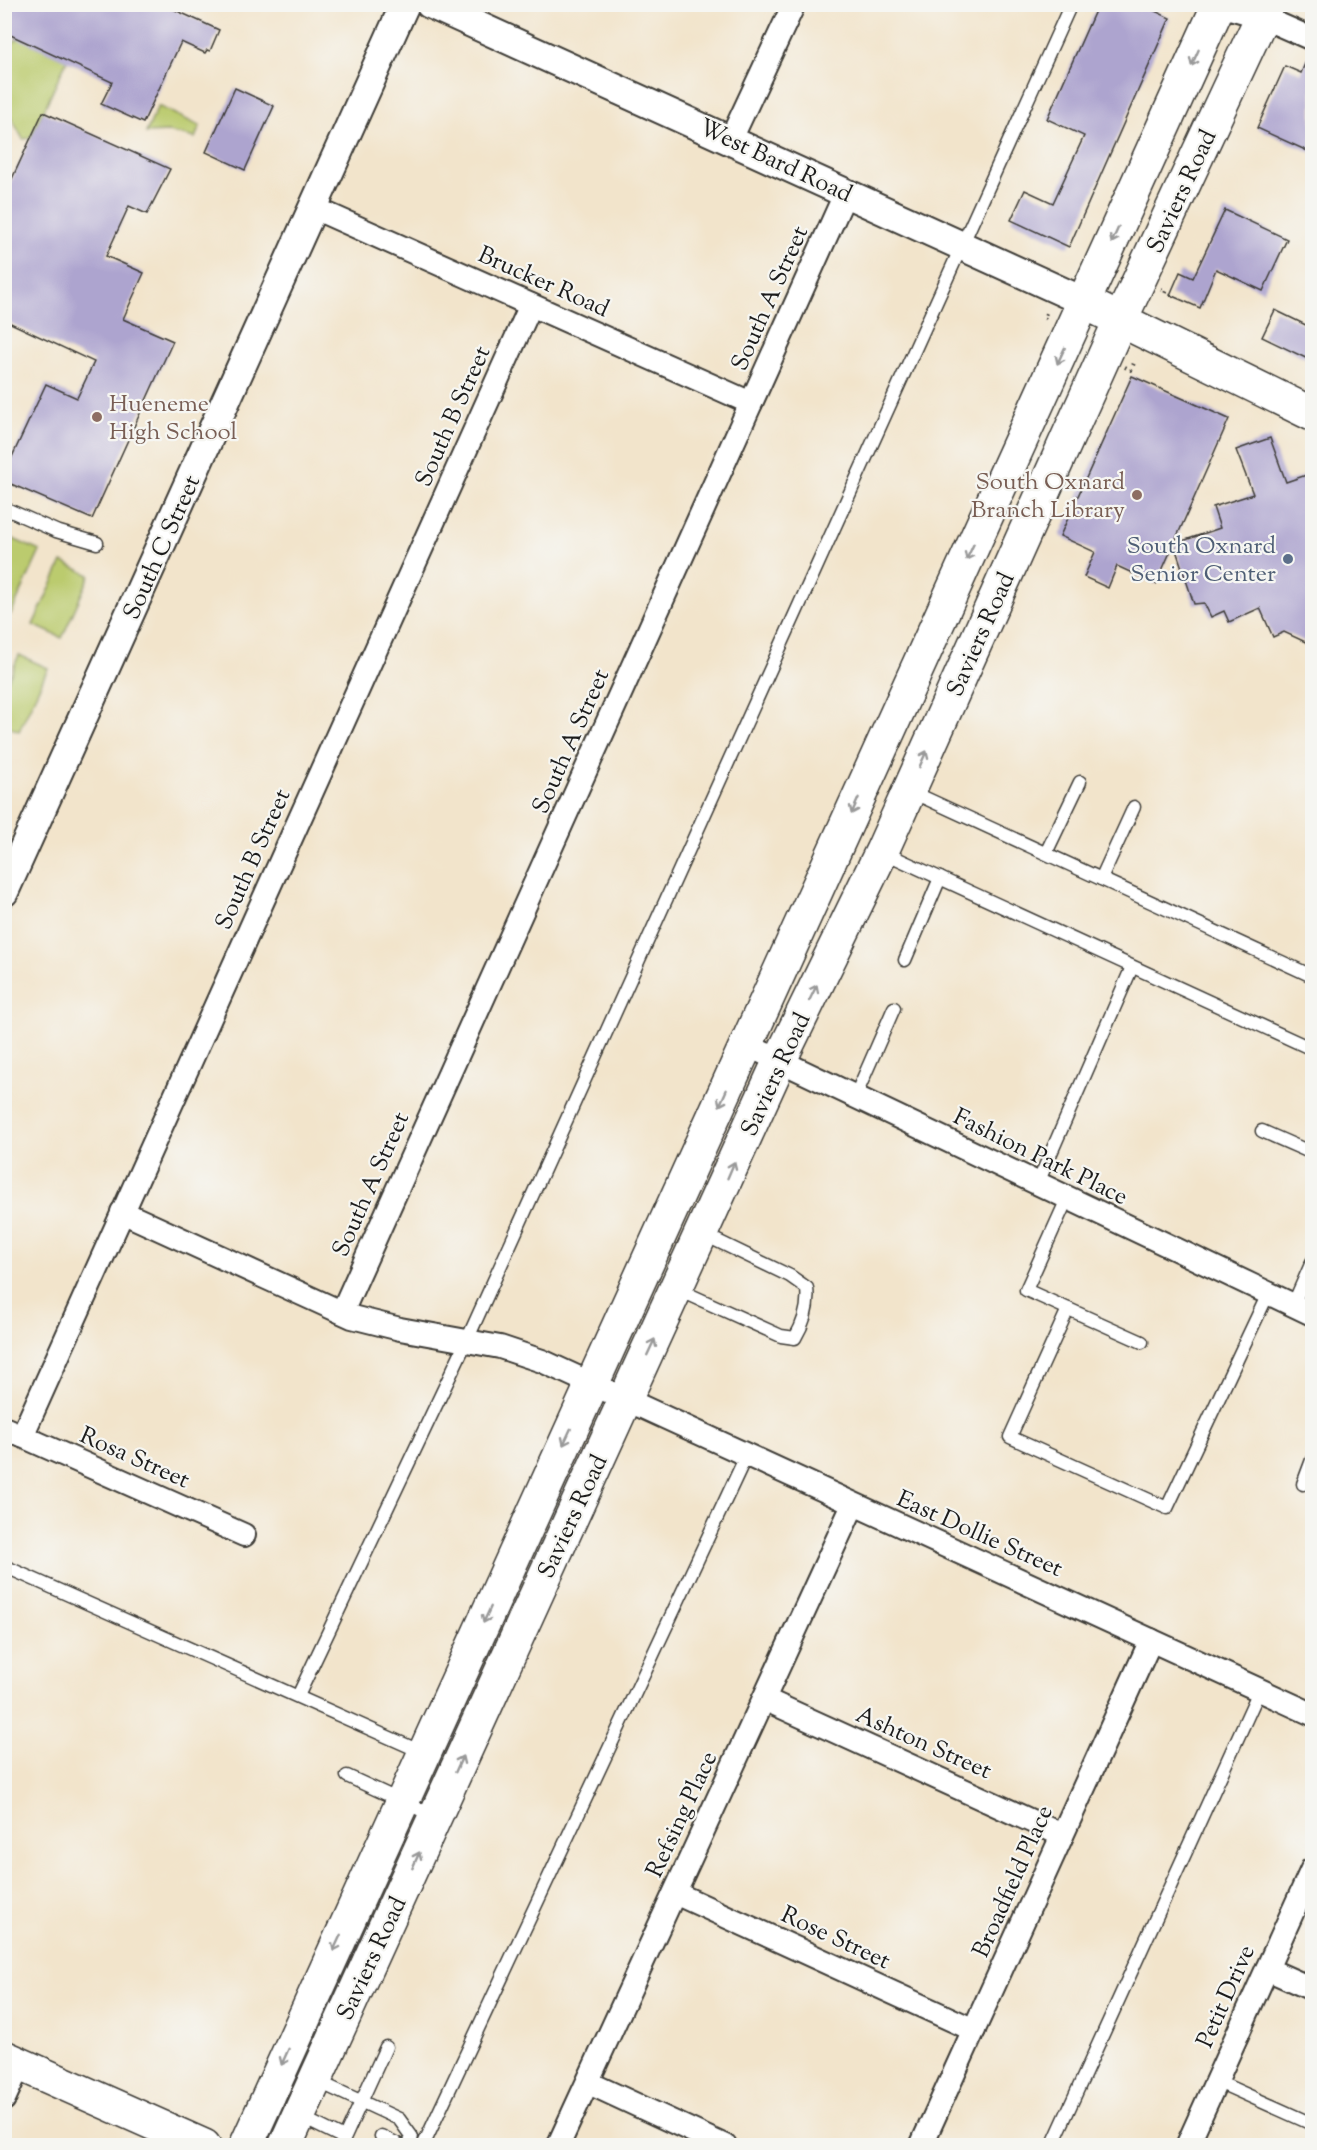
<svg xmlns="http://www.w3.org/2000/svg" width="1317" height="2150" font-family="'Sorts Mill Goudy',serif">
	<rect width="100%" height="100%" fill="#f6f6f2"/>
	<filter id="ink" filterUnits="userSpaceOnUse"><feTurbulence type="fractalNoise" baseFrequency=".0167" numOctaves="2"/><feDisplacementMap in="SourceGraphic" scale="12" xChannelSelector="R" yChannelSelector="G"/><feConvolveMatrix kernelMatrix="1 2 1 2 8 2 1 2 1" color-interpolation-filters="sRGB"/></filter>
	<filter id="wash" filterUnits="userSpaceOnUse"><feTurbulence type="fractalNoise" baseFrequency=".008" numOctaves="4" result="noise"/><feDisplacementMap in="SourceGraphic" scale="24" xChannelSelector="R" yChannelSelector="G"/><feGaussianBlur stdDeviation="1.35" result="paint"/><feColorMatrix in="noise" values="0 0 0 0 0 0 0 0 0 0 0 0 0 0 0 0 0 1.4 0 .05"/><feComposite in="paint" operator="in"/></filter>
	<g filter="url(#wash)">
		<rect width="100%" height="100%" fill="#f2e4cb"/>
		<g fill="#bbcb6e" stroke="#6c7445" stroke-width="1.5">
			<polygon points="19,38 67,60 31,138 23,139 5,106 4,47"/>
			<polygon points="158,106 200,126 195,138 169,132 146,133"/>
			<polygon points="11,538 40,551 11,614 5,612 5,552"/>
			<polygon points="62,562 90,575 62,638 33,625"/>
			<polygon points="19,655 48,668 19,731 5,725 5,687"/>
		</g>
		<g id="blocks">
			<g fill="#ada4cf">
				<polygon points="4,4 162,4 219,30 210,51 207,50 205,53 181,42 143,123 101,104 112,82 4,32"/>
				<polygon points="1098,4 1140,4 1170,18 1069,247 1011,220 1025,190 1053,203 1084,136 1047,119"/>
				<polygon points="1310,52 1312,52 1312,153 1257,128 1285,66 1301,73"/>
				<polygon points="235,88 274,106 245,170 206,152"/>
				<polygon points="43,112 170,169 147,214 129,206 106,256 144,273 123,319 173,341 92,519 4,481 4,474 46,384 77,398 94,362 4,320 4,196"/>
				<polygon points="1225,210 1287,239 1263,291 1216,269 1200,308 1170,295 1180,272 1193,278"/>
				<polygon points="1275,310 1312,328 1312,361 1262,337"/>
				<polygon points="1132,376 1229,419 1156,584 1117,566 1108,588 1084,577 1095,552 1060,536"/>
				<polygon points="1270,438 1286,482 1312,473 1312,645 1284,632 1273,637 1260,608 1229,622 1224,611 1211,617 1204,603 1194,604 1174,544 1220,528 1213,507 1253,494 1236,450"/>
			</g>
		</g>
	</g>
	<g filter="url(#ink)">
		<use href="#blocks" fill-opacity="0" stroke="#3c3a36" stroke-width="1.5"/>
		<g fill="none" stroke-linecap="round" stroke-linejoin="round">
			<g stroke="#3c3a36" stroke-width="15">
				<g id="service">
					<polyline points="4,508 56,531 97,543"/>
					<polyline points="910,791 1312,976"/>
					<polyline points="883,852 1312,1049"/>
					<polyline points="1046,853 1080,782"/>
					<polyline points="1101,879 1134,807"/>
					<polyline points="905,960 940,878"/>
					<polyline points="855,1097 894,1008"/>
					<polyline points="1262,1131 1312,1153"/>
					<polyline points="1037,1185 1132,967"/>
					<polyline points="1067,1199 1026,1290 1142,1342"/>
					<path d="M677,1289L781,1336L795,1338C804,1323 809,1306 807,1288L790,1276L703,1234"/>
					<polyline points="1293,1305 1312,1262"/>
					<polyline points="1068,1309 1010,1437 1167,1508 1268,1294"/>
					<polyline points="1303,1484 1312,1460"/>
					<polyline points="4,1566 424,1753"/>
					<polyline points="298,1696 467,1340 1071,4"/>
					<polyline points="347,1776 434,1816"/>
					<polyline points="317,2081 399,2119 412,2137 408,2146"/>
					<polyline points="1216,2081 1312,2124"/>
					<polyline points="299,2116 344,2138"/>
					<polyline points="381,2136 402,2146"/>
					<polyline points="341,2146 386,2047"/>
					<polyline points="423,2146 746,1456"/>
					<polyline points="1052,2146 1260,1689"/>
				</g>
			</g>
			<g stroke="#3c3a36" stroke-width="26">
				<g id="minor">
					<polyline points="1219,5 1262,17 1312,39"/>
					<polyline points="731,139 794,4"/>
					<polyline points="314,208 751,403"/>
					<polyline points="747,1045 1312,1314"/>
					<polyline points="122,1212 352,1317 400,1329 500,1347 542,1361 1312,1714"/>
					<polyline points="342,1312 846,192"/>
					<polyline points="4,1428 244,1535"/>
					<polyline points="22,1436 531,305"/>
					<polyline points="764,1699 1062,1835"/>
					<polyline points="675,1893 974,2030"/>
					<polyline points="1267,1969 1312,1989"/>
					<polyline points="589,2083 725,2146"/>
					<polyline points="4,2099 20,2064"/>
					<polyline points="558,2146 853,1505"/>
					<polyline points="921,2146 1151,1640"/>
					<polyline points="1187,2146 1312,1869"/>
				</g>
			</g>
			<g stroke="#3c3a36" stroke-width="32">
				<g id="tertiary">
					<polyline points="430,4 1085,302"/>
					<polyline points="4,892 405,4"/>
				</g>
			</g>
			<g stroke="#3c3a36" stroke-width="36">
				<g id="secondary">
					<polyline points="1100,310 1312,414"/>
					<polyline points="4,2057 204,2146"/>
					<polyline points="246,2146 1219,4"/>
					<polyline points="285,2146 780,1060 882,851 1120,321 1268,4"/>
				</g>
			</g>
			<g stroke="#3c3a36" stroke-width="4" stroke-dasharray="1.5 4.5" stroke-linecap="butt">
				<polyline points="1161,289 1166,291 1164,296"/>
				<polyline points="1046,313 1044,318 1049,321"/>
				<polyline points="1125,367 1131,370 1134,363"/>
			</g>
			<use href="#service" stroke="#fff" stroke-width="12"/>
			<use href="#minor" stroke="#fff" stroke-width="22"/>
			<use href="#tertiary" stroke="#fff" stroke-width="28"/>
			<use href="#secondary" stroke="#fff" stroke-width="33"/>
		</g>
		<defs><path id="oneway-shaft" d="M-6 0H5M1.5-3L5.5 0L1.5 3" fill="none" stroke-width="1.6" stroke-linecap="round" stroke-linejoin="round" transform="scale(1.5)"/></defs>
		<g stroke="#999">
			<use href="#oneway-shaft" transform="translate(1195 58) rotate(114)"/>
			<use href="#oneway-shaft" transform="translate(1115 235) rotate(114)"/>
			<use href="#oneway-shaft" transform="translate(1061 356) rotate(115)"/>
			<use href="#oneway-shaft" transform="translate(970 552) rotate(115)"/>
			<use href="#oneway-shaft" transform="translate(923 759) rotate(-66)"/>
			<use href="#oneway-shaft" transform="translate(855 806) rotate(114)"/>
			<use href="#oneway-shaft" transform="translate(813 993) rotate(-64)"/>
			<use href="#oneway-shaft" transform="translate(723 1098) rotate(114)"/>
			<use href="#oneway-shaft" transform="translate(731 1170) rotate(-67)"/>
			<use href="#oneway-shaft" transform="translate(651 1347) rotate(-65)"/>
			<use href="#oneway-shaft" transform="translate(567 1437) rotate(115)"/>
			<use href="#oneway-shaft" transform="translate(487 1615) rotate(115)"/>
			<use href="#oneway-shaft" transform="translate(459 1764) rotate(-66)"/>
			<use href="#oneway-shaft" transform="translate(416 1860) rotate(-66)"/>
			<use href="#oneway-shaft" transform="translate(337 1943) rotate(115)"/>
			<use href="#oneway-shaft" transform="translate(285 2057) rotate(114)"/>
		</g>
	</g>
	<g fill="#8d6e63" stroke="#f6f6f2" stroke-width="2">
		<circle cx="97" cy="417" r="6"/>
		<circle cx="1137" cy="495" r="6"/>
	</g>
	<circle fill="#5c6f8a" stroke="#f6f6f2" stroke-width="2" cx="1288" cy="559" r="6"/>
	<g text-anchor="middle" stroke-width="4.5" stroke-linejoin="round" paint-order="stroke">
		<g font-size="24" fill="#1c1c1c" stroke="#f6f6f2">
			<text transform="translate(776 160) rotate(25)" y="8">West Bard Road</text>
			<text transform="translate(1181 191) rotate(-65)" y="8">Saviers Road</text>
			<text transform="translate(544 281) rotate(24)" y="8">Brucker Road</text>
			<text transform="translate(769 298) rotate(-66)" y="8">South A Street</text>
			<text transform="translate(452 416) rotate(-66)" y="8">South B Street</text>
			<text transform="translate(161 547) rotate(-66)" y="8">South C Street</text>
			<text transform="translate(980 634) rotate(-66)" y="8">Saviers Road</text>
			<text transform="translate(570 741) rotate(-66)" y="8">South A Street</text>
			<text transform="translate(252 859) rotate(-66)" y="8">South B Street</text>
			<text transform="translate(775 1074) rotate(-65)" y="8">Saviers Road</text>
			<text transform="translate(1041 1156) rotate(26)" y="8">Fashion Park Place</text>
			<text transform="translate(370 1184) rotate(-66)" y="8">South A Street</text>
			<text transform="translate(135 1457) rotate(24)" y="8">Rosa Street</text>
			<text transform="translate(572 1516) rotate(-65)" y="8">Saviers Road</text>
			<text transform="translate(980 1533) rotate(24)" y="8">East Dollie Street</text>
			<text transform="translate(924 1742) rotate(24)" y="8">Ashton Street</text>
			<text transform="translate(681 1814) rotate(-65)" y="8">Refsing Place</text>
			<text transform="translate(1012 1881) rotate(-66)" y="8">Broadfield Place</text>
			<text transform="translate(836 1937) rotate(25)" y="8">Rose Street</text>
			<text transform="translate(371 1958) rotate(-65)" y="8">Saviers Road</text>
			<text transform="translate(1225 1996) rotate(-66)" y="8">Petit Drive</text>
		</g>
		<g font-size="24" fill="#785e54" stroke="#f6f6f2" text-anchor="start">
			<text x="109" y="411">Hueneme<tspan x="109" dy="28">High School</tspan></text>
			<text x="1125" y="489" text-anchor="end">South Oxnard<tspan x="1125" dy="28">Branch Library</tspan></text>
		</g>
		<g font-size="24" fill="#4e5e75" stroke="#f6f6f2" text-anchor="end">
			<text x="1276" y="553">South Oxnard<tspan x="1276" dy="28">Senior Center</tspan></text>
		</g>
	</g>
	<rect width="1317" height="2150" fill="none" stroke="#f6f6f2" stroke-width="24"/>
</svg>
